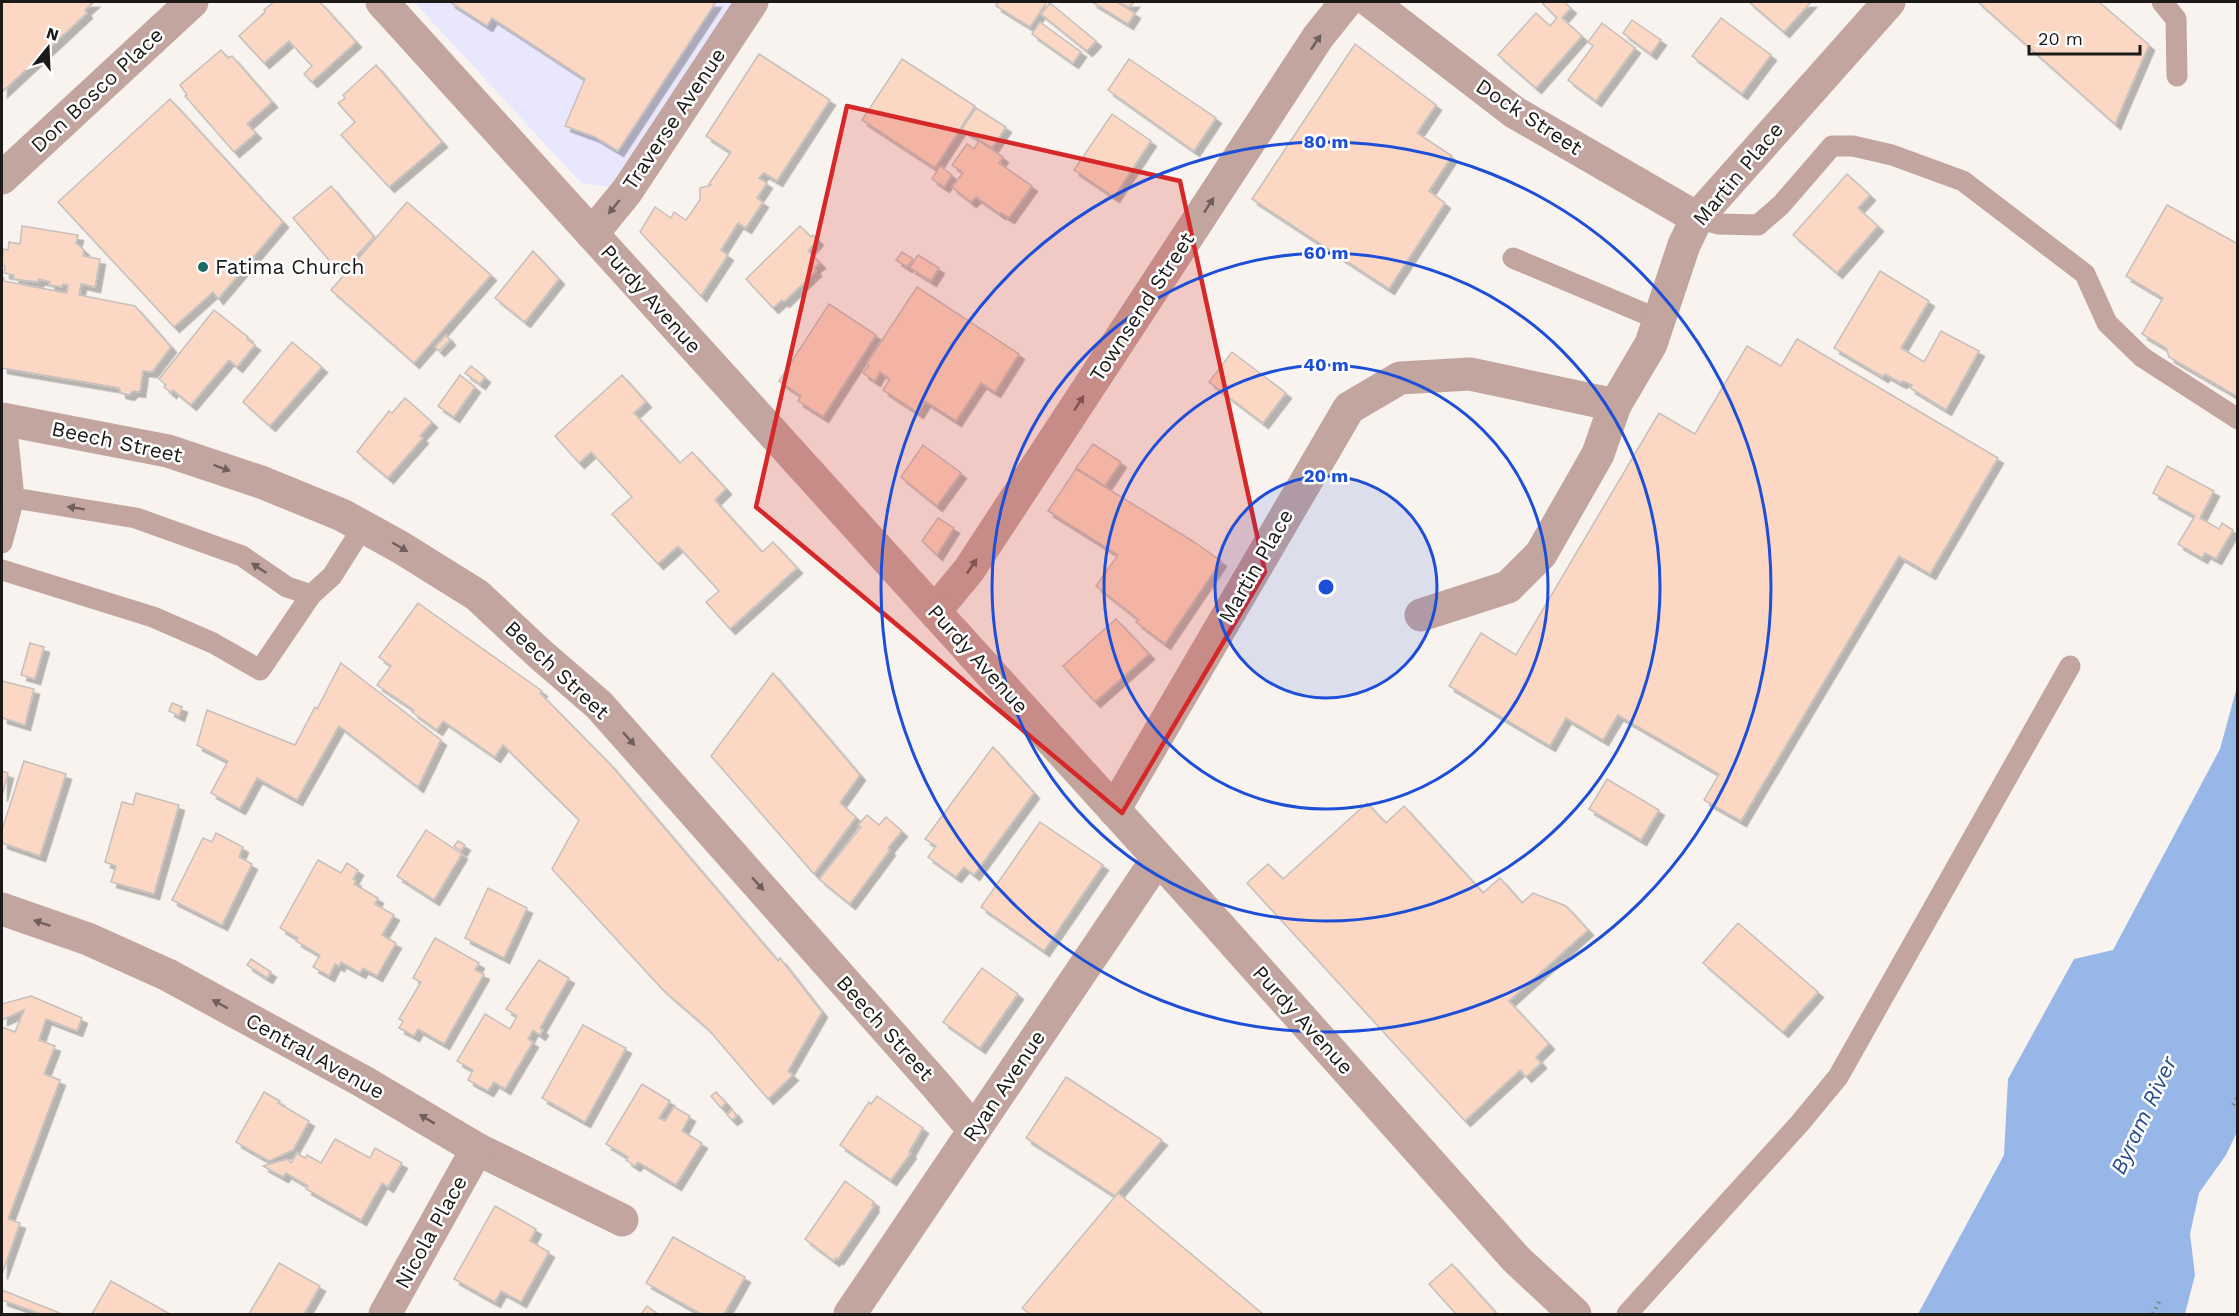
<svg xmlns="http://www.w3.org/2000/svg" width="2239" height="1316" font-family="'Work Sans',sans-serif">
	<defs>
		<filter id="shadow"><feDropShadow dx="5.5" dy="5.5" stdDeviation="0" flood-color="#0004"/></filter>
	</defs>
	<rect width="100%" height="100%" fill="#f8f3ee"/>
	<polygon fill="#e9e7fd" points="414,2 733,2 609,187 581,183"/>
	<polygon fill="#98b7e9" points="2237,687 2237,1132 2226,1155 2199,1193 2190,1234 2195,1275 2185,1314 1918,1314 2004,1155 2008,1079 2074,959 2113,950 2220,749"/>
	<g fill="#fbd7c4" stroke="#c6c0bd" stroke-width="1.5" filter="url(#shadow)">
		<polygon points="2,2 94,2 85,10 87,13 2,92"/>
		<polygon points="274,2 320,2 356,42 312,82 304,74 312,66 289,41 264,63 239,36 265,12 264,10"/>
		<polygon points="450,2 716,2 618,151 595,137 565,126 585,79 492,18 487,26"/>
		<polygon points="994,2 1047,2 1030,27 996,6 997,4"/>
		<polygon points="1092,2 1117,2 1135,13 1128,24"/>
		<polygon points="1119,2 1134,2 1129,8"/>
		<polygon points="1545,2 1564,2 1571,8 1562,18 1582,36 1536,88 1498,55 1536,13 1550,26 1557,18 1543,4"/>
		<polygon points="1749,2 1811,2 1784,32"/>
		<polygon points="1978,2 2099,2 2149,45 2115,124"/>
		<polygon points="1050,3 1096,41 1087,51 1041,14"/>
		<polygon points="1721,18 1771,55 1742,94 1692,56"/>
		<polygon points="1632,20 1661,40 1651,54 1623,33"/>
		<polygon points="1040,22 1081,52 1073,63 1032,34"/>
		<polygon points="1602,23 1635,48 1596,101 1568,80 1593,46 1588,42"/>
		<polygon points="1355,44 1436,105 1417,133 1452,156 1429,191 1445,203 1389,289 1252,199"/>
		<polygon points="221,50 228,58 232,56 272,102 247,124 256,133 234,152 185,96 187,95 180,85"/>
		<polygon points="759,54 830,100 777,181 764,173 759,178 767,183 757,198 763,202 746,228 738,223 721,250 728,255 701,296 640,232 655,207 671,218 674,212 686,220 700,200 700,188 711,185 709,184 731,152 706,136"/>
		<polygon points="902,59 975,106 935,168 862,120"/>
		<polygon points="1129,59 1216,118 1194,151 1108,90"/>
		<polygon points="376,65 442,142 389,187 341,135 355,122 338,103 345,98 343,95"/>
		<polygon points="170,99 283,222 218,299 213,292 174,327 58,202"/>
		<polygon points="976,108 1006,127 992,148 962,129"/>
		<polygon points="1112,114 1151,141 1114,197 1074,170"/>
		<polygon points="979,141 1003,157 999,163 1032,186 1009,218 1001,213 1000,214 976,197 971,202 952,187 963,173 952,165 967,144 974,149"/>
		<polygon points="940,166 952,175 944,187 932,179"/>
		<polygon points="1847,174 1870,195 1858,208 1878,226 1837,273 1793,235"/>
		<polygon points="331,186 374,237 340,273 293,218"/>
		<polygon points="407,202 491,275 414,363 331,290"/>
		<polygon points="2167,205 2238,244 2238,397 2169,357 2166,348 2142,334 2163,298 2126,276"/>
		<polygon points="22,226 78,235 76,243 84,250 83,256 100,259 95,287 81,284 79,295 135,306 171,347 152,372 143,371 140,392 133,391 129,395 121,393 119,388 2,368 2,277 4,278 3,281 67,293 68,285 63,284 62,287 49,285 50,282 39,279 38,282 13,279 14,275 4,273 5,266 2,265 3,249 8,250 9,242 20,244"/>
		<polygon points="800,226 811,237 813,235 818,240 808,251 820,263 814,268 816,271 784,302 782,300 773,308 746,279"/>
		<polygon points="533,251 559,279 525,322 495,298"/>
		<polygon points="902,252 913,259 907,267 896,260"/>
		<polygon points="918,255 939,268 931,281 910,268"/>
		<polygon points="1880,271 1929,301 1901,348 1924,362 1941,331 1979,351 1946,410 1910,388 1912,385 1903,381 1901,383 1885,374 1883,377 1834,348"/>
		<polygon points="917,287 1019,354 995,392 981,383 956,421 925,401 918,413 883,390 890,379 880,372 875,381 863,373 869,365 867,363"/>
		<polygon points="829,304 876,335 823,417 798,401 801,396 779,381"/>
		<polygon points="214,310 248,337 247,339 255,345 237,367 229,360 191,405 173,390 171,393 164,387 166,385 159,379"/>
		<polygon points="446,335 450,340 439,351 435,347"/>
		<polygon points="1797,339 1998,458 1930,574 1899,556 1741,821 1704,800 1719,774 1618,715 1603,740 1566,718 1550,746 1449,686 1481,633 1516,655 1659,413 1695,434 1747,346 1781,366"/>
		<polygon points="292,342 322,367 270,426 243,402"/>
		<polygon points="1232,352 1286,393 1263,423 1209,382"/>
		<polygon points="471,366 485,377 480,384 465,373"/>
		<polygon points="460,375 475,387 454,417 438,406"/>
		<polygon points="622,375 646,402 634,413 680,463 692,452 726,489 715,500 762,552 773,542 797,568 730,629 706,602 719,591 678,546 658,564 612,514 632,497 591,452 579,463 555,436"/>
		<polygon points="405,398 432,422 420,436 423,438 388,478 357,452 389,411 392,413"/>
		<polygon points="1093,444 1121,462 1105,486 1076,468"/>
		<polygon points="923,445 961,473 937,506 901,477"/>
		<polygon points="2167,466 2214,491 2200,518 2219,529 2222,523 2233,530 2216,559 2205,553 2202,558 2178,544 2195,516 2153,493"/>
		<polygon points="1076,469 1194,542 1221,561 1165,644 1136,622 1139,620 1096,586 1118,555 1048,511"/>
		<polygon points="938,518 954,528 937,555 922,541"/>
		<polygon points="418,603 542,691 540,693 610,764 778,961 780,958 822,1012 788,1071 793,1075 768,1099 708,1029 662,989 552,869 579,820 503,745 495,757 443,721 437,730 412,712 414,710 377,685 391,666 379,657"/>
		<polygon points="1116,619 1149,654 1095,702 1063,666"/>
		<polygon points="30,643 44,647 35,679 21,675"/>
		<polygon points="341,663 441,740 418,787 339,726 297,800 257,778 240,809 211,793 228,761 197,745 207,710 295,745 315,707 317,709"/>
		<polygon points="773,673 860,775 840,803 856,817 814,874 711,756"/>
		<polygon points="2,681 34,689 25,725 2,718"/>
		<polygon points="172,703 182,707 179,716 169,711"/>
		<polygon points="993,747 1034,793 974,875 964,867 956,877 928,857 936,846 925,839"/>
		<polygon points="24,761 66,774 40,856 2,843 2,830"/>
		<polygon points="2,771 8,773 2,796"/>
		<polygon points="1607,779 1659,810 1641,840 1589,809"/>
		<polygon points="136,793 179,805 154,894 111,882 116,866 105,862 122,802 133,805"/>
		<polygon points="1367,803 1386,823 1404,806 1483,893 1500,878 1522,903 1533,893 1566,906 1588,930 1509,1001 1549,1044 1536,1057 1541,1063 1526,1077 1520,1070 1465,1121 1247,883 1268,864 1283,879"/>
		<polygon points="867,815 879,825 886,817 902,831 888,848 890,850 850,904 819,879 861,827 858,825"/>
		<polygon points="1040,822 1103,865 1044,951 981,907"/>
		<polygon points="426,830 462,854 434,900 397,876"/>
		<polygon points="216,833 243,847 239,857 252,864 222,925 172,900 203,838 212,842"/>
		<polygon points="458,841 465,845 461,851 454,846"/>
		<polygon points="318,860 341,873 347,863 358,870 353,879 356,881 354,884 378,898 375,904 394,915 382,935 396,943 377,976 363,968 360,973 341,962 339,966 335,964 329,976 313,967 320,955 296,941 298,938 280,928"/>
		<polygon points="488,888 527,908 504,958 465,938"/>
		<polygon points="1738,923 1818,992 1783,1032 1703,963"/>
		<polygon points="435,938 479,963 475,970 484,974 444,1044 418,1029 414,1036 399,1028 403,1021 399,1019 421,982 413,978"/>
		<polygon points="251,959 271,972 267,978 247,965"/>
		<polygon points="539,960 569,978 540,1028 543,1030 540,1035 533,1030 528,1039 533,1042 505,1089 494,1082 488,1091 468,1080 473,1070 457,1061 485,1014 510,1029 517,1016 506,1009"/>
		<polygon points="982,968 1018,994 980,1048 943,1022"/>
		<polygon points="31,996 82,1018 77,1031 46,1019 39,1040 55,1046 44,1074 60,1080 8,1219 20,1223 2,1274 2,1027 15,1032 24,1010 2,1020 2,1004"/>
		<polygon points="583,1025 626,1048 585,1122 542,1098"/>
		<polygon points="1066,1077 1162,1140 1115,1196 1026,1138"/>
		<polygon points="642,1084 670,1101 659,1118 665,1121 674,1107 690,1116 682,1131 702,1143 676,1185 638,1162 635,1166 626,1160 628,1157 606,1144"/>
		<polygon points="264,1092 280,1101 278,1103 309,1121 293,1150 269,1161 236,1142"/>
		<polygon points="716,1092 726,1103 721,1108 711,1096"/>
		<polygon points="877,1096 923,1128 909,1152 911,1153 891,1180 840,1145 869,1102 871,1104"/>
		<polygon points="732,1109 737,1116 732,1120 727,1115"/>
		<polygon points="335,1139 370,1158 375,1148 402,1163 388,1187 382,1183 361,1220 306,1189 308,1186 286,1173 283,1177 263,1166 287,1159 291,1163 297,1153 305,1158 307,1155 321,1163"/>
		<polygon points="845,1181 874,1202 872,1205 874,1206 838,1259 836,1258 834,1261 805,1239"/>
		<polygon points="1118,1193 1263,1314 1030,1314 1022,1308"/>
		<polygon points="495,1206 536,1229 530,1241 549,1252 521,1302 501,1291 495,1302 454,1279"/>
		<polygon points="673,1237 745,1277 724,1314 701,1314 646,1283"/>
		<polygon points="279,1263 320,1286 304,1314 249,1314"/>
		<polygon points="1452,1264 1497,1314 1456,1314 1429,1284"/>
		<polygon points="111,1281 170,1314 92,1314"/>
		<polygon points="2,1290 62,1314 41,1314 2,1300"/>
		<polygon points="647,1306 658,1314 641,1314"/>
	</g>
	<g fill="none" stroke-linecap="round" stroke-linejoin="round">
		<g stroke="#83807c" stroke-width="4" stroke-dasharray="1.5 4.5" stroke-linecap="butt">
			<polyline points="2233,1105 2238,1096"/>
			<polyline points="2153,1314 2161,1298"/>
		</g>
		<g stroke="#c3a5a0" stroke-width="21">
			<polyline points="2162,2 2176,19 2177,76"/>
			<polyline points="1697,218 1718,224 1758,225 1781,205 1832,146 1853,146 1892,155 1963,181 2085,274 2107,323 2142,357 2238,419"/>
			<polyline points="1513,258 1660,320"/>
			<polyline points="14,498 136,518 242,556 287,587 311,595"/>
			<polyline points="2,543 14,498 6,420"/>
			<polyline points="2,570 153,617 213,643 260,670 311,595 332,576 363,527"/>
			<polyline points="1627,1314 1800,1123 1838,1077 2070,666"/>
		</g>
		<g stroke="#c3a5a0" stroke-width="33">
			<polyline points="1371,2 1514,112 1697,218"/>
			<polyline points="592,234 627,191 752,2"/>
			<polyline points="2,419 168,451 261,482 342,515 400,547 477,595 540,654 599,705 936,1085 974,1130"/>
			<polyline points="935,611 969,570 1318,37 1346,2"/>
			<polyline points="1421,615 1508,587 1541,554 1598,454 1615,405"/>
			<polyline points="1114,810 1349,408 1400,378 1470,374 1615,405 1651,344 1684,245 1697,218 1889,2"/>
			<polyline points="2,909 88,939 168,975 364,1082 477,1149 622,1220"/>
			<polyline points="385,1314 477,1149"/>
			<polyline points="850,1314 1158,858"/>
		</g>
		<g stroke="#c3a5a0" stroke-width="33">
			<polyline points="382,2 1187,890 1516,1259 1575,1314"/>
			<polyline points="2,178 192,2"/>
		</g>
	</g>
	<defs><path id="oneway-solid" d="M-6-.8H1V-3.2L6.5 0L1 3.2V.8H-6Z" transform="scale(1.5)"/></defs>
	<g fill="#6f605c">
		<use href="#oneway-solid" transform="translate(1316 42) rotate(-56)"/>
		<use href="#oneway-solid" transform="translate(1209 205) rotate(-57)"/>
		<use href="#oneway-solid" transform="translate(614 207) rotate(129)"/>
		<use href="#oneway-solid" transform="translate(1079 403) rotate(-57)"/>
		<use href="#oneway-solid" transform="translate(222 468) rotate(20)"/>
		<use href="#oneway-solid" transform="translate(76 508) rotate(-171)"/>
		<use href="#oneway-solid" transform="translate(400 547) rotate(30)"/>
		<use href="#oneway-solid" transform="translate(972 566) rotate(-56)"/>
		<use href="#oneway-solid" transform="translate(259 568) rotate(-146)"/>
		<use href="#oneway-solid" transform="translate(629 739) rotate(48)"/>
		<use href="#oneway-solid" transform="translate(758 884) rotate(48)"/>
		<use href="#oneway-solid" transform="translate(42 923) rotate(-161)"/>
		<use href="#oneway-solid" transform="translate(220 1004) rotate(-151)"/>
		<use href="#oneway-solid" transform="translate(427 1119) rotate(-149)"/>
	</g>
	<path fill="#d62828" fill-opacity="0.2" stroke="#d62828" stroke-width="4.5" stroke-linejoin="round" d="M847,106L1180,181L1265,572L1122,813L756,507Z"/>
	<circle cx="1326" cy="587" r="111" fill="#1d4ed8" fill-opacity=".12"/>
	<g fill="none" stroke="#1d4ed8" stroke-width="3">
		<circle cx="1326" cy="587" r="111"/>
		<circle cx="1326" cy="587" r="222"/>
		<circle cx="1326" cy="587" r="334"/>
		<circle cx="1326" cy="587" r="445"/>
	</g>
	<circle fill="#1d6966" stroke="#fff" stroke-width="2" cx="203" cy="267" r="6"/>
	<g text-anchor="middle" stroke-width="5" stroke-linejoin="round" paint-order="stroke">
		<g font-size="21" fill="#1b1a18" stroke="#fff">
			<text transform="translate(97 90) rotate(-43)" y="7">Don Bosco Place</text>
			<text transform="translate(1529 117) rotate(33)" y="7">Dock Street</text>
			<text transform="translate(674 119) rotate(-56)" y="7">Traverse Avenue</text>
			<text transform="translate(1738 174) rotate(-50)" y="7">Martin Place</text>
			<text transform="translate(651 299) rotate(48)" y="7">Purdy Avenue</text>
			<text transform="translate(1142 307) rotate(-57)" y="7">Townsend Street</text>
			<text transform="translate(117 442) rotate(12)" y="7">Beech Street</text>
			<text transform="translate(1256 566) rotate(-60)" y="7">Martin Place</text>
			<text transform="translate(978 659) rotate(48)" y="7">Purdy Avenue</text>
			<text transform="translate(557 670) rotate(43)" y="7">Beech Street</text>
			<text transform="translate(1303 1020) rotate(48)" y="7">Purdy Avenue</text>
			<text transform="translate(885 1028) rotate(48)" y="7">Beech Street</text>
			<text transform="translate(315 1056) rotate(29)" y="7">Central Avenue</text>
			<text transform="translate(1004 1086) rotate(-56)" y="7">Ryan Avenue</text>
			<text transform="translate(431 1232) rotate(-61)" y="7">Nicola Place</text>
		</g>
		<g font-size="21" fill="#1b1a18" stroke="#fff" text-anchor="start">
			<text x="215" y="274">Fatima Church</text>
		</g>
		<g font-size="22" font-style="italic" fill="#284d8a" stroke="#fff">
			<text transform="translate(2143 1115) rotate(-65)" y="8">Byram River</text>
		</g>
	</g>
	<circle cx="1326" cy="587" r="9" fill="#1d4ed8" stroke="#fff" stroke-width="3"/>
	<g font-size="18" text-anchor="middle" font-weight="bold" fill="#1d4ed8" stroke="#fff" stroke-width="5" stroke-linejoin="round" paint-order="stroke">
		<text x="1326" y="148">80 m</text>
		<text x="1326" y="259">60 m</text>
		<text x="1326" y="371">40 m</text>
		<text x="1326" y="482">20 m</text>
	</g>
	<rect width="2239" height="1316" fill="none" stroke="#1b1a18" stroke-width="6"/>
	<g transform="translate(48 48) rotate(18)" stroke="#ffffff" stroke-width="4.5" paint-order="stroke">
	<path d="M0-4.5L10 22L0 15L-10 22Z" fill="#1b1a18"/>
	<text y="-9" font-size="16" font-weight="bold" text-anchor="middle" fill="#1b1a18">N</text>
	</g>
	<path d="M2029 45v9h111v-9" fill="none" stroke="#1b1a18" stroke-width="3"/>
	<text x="2038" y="45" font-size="18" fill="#1b1a18" stroke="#ffffff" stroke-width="4.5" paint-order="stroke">20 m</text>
</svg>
